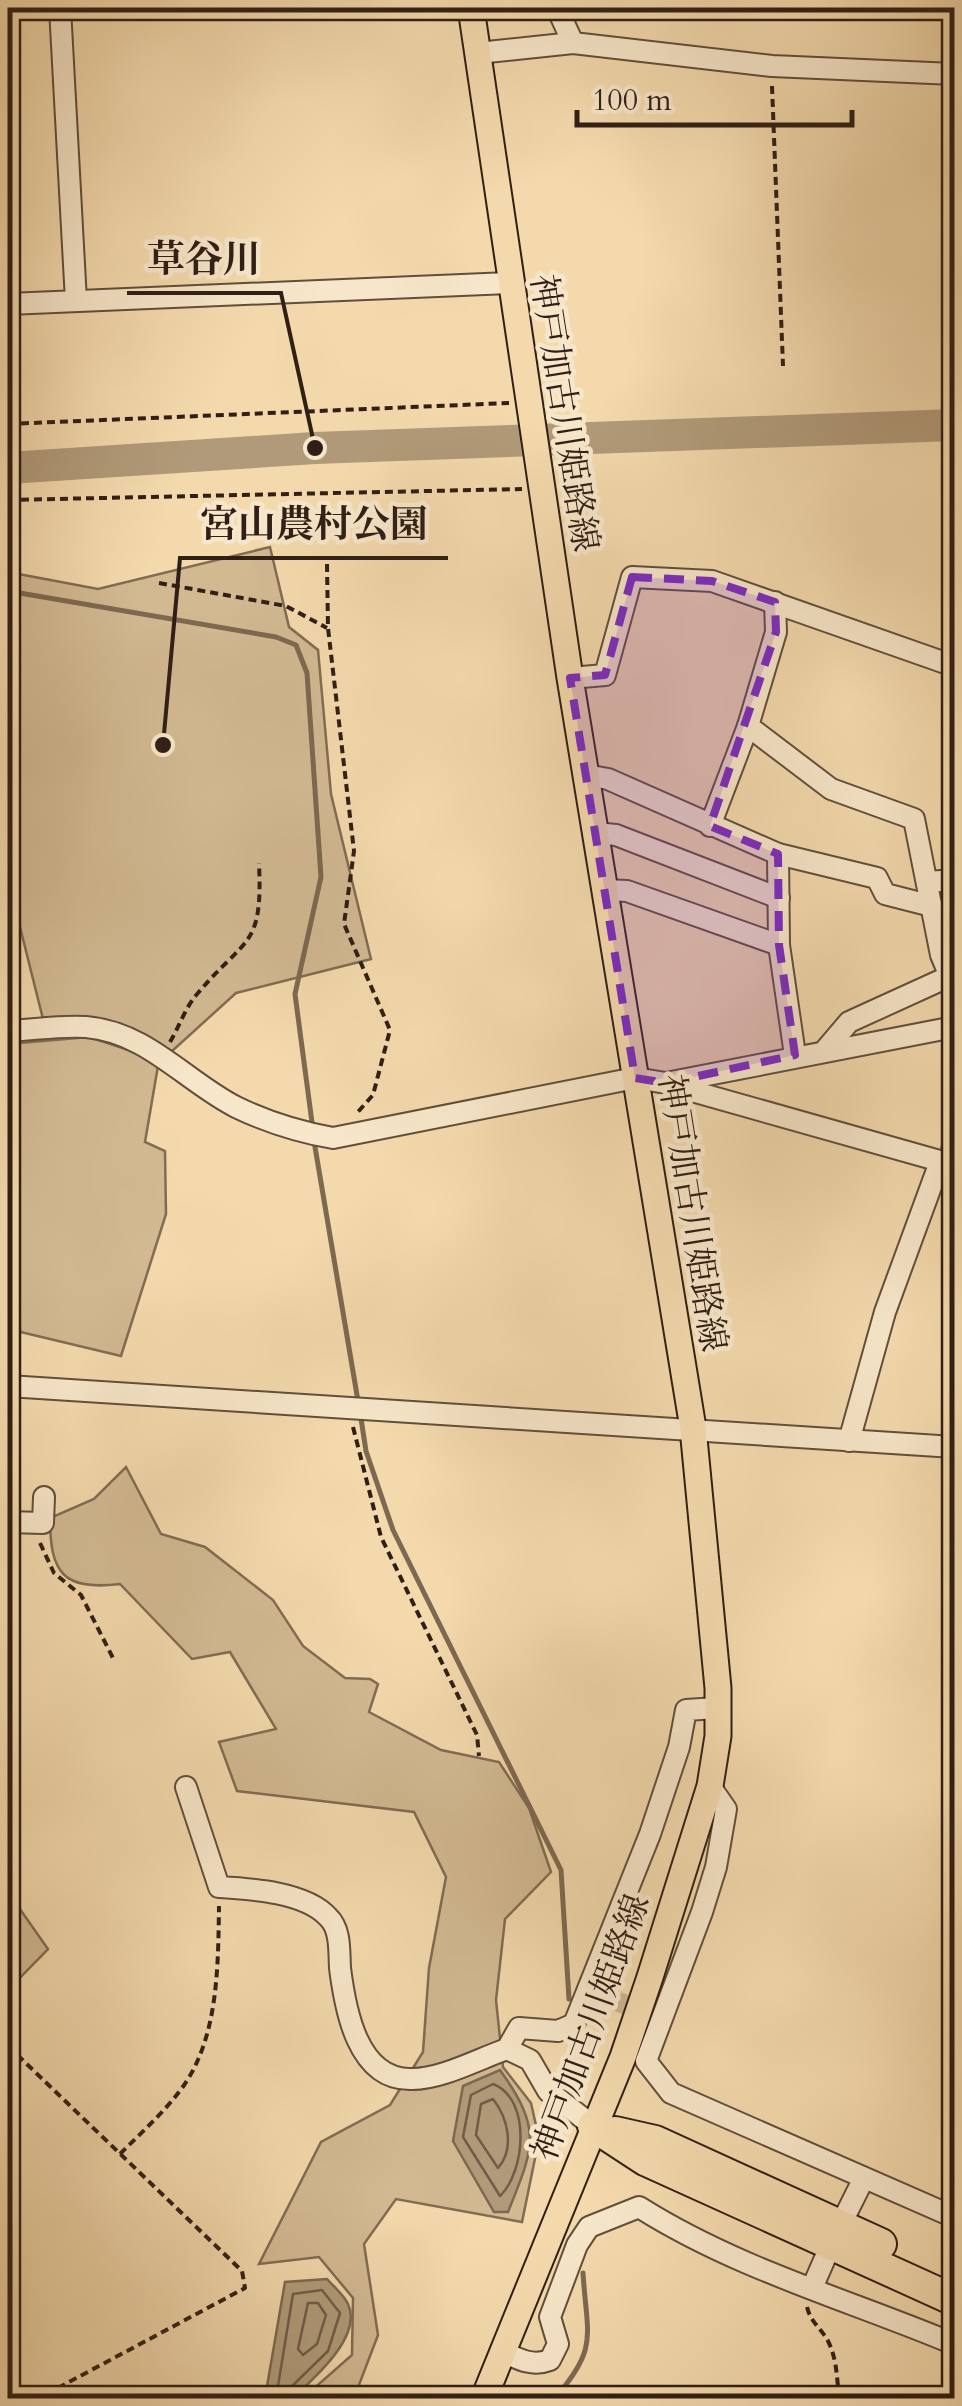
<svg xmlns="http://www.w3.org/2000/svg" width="962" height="2406" font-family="Cardo,'Noto Serif JP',serif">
	<rect width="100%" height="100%" fill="#f3d9ac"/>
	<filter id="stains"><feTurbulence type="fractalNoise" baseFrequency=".002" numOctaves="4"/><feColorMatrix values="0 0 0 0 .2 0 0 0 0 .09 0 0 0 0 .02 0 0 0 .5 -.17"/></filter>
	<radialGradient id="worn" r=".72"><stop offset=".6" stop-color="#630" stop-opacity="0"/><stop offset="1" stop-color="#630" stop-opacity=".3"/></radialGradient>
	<g fill="#d2b992" stroke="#816c54" stroke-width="2.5">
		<polygon points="270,547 289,627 318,650 331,794 371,959 236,993 171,1052 106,1025 48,1039 14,903 8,901 8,572 98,589"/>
		<polygon points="89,1037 159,1060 145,1142 165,1151 166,1214 121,1356 8,1329 8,1044"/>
		<path d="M126,1467L161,1534L205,1547L273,1600L303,1646L345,1678L370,1679L378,1684L369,1712L441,1750L499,1762L529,1808L551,1872L505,1919L496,2000L503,2067L531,2103L539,2139L522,2222L396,2199L364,2244L378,2335L354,2398H303L352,2355L353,2298L319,2257L259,2264L321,2142L390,2105L423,2052L429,1968L446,1877L414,1812L237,1791L219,1742L276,1729L230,1652L192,1659L120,1584C63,1591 50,1573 50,1518L94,1499Z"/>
		<polygon points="8,1892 48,1949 8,1990"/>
	</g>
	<g fill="#b19a79" stroke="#7d6951" stroke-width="2.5">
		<path d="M500,2070C543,2130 534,2147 508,2212H494L453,2141L463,2086Z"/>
		<path d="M327,2279C334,2287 344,2295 348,2304C363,2337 313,2379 293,2398L284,2394L265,2398L285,2282Z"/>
	</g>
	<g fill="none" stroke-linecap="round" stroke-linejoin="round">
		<g stroke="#705c48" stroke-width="2.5">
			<path d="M493,2084C532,2099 525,2172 500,2196L463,2137L471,2095Z"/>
			<path d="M493,2099C508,2118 515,2149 498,2168L476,2135L481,2104Z"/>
			<polygon points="308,2303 318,2303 326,2315 317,2344 303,2355 298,2349"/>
			<polyline points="276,2398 293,2294 322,2290 340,2313 328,2351 290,2388 287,2398"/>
		</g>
		<g stroke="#7d6951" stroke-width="5">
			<polyline points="8,591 276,637 296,645 307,673 321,877 295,994 313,1130"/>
			<polyline points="314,1141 358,1401"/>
			<polyline points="360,1412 366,1451 393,1530 561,1870 569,1999"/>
			<path d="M555,2398C599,2347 587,2337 583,2273"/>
		</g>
		<polyline stroke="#b19a79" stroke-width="32" points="8,468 315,448 954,425"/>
		<polyline stroke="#ccb48e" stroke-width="20" stroke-dasharray="20 10" stroke-linecap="butt" points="590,1990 653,2016"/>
		<g stroke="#614e3c" stroke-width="24">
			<g id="minor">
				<polyline points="60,8 76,301"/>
				<polyline points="557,8 573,43 772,66 954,74"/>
				<polyline points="478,53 573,43"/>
				<polyline points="8,304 509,283"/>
				<polyline points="775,602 776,632 748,726 831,789 914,819 941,955 954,986"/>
				<polyline points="570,678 605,675 632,577 712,581 954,666"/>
				<polyline points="586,775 608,779 778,854 877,878 885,894 932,906"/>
				<polyline points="710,826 748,726"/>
				<polyline points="595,833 616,835 779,898"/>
				<polyline points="778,854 779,945 795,1055"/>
				<polyline points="928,882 954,880"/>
				<polyline points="605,890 627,891 779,945"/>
				<path d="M8,1031C33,1030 61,1025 86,1027C147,1032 185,1081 236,1107C267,1122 299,1132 333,1138L635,1078L666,1083L954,1027"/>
				<polyline points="826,1049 849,1022 950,976"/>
				<polyline points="667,1084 954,1165"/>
				<polyline points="950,1164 954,1139"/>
				<polyline points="8,1386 954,1447"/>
				<polyline points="849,1441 885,1312 940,1162"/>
				<polyline points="8,1522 43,1523 44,1497"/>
				<polyline points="710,1786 726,1809 716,1867 702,1912 646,2061 671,2093 954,2217"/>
				<path d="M186,1787L219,1887C251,1889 305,1892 328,1917C341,1929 339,1951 340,1968C345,2008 357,2081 412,2079C442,2079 478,2059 507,2049L519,2028L558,2031L574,2024L650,1834L679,1747L686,1710L717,1708"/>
				<polyline points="507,2049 530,2060 548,2091 593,2126"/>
				<polyline points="844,2218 863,2180"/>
				<polyline points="812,2288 826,2256"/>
				<path d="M501,2351C518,2359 532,2367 550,2360L558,2344L550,2317L577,2245L589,2227L639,2207C737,2269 849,2300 954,2344"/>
			</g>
		</g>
		<g stroke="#301f16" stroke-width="29">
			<polyline id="major" points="471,8 570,678 693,1428 718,1688 718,1736 710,1786 650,1977 623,2057 484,2398"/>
		</g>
		<g stroke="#301f16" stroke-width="34">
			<g id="highway">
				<polyline points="593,2126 645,2160 954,2300"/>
				<polyline points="615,2132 655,2141 881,2244"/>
			</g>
		</g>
		<g stroke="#301f16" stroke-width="4" stroke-dasharray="8 5" stroke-linecap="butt">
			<polyline points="772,86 783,366"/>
			<polyline points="8,424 509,403"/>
			<polyline points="8,500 522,489"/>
			<polyline points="327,564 328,628 354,851 344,924 390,1030 373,1095 357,1113"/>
			<polyline points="159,583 286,606 327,628"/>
			<path d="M170,1042C179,1027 186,1006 198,993C246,936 263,949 259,863"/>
			<polyline points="353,1427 381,1537 477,1735 479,1756"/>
			<polyline points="40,1543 54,1573 81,1595 113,1658"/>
			<polyline points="8,2046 242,2271 245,2288 39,2398"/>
			<path d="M120,2154C140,2134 162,2114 179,2092C219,2041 218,1966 219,1906"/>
			<path d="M807,2307C811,2323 821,2328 828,2341C837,2359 837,2379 839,2398"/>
		</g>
		<use href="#minor" stroke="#f7e6c9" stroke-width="20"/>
		<use href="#major" stroke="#f3d9ac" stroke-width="25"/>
		<use href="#highway" stroke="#f3d9ac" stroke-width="30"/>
	</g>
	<path fill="#7b2cbf" fill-opacity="0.2" stroke="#7b2cbf" stroke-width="8" stroke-dasharray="20 12" stroke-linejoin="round" d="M632,577L712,581L775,602L776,632L710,826L778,854L779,945L795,1055L666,1083L635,1078L570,678L605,675Z"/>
	<g text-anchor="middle" stroke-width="9" stroke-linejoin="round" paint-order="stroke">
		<g font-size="35" fill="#301f16" stroke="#f7e6c9">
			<text transform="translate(565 413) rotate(81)" y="12">神戸加古川姫路線</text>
			<text transform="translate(693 1213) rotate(81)" y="12">神戸加古川姫路線</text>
			<text transform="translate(590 2027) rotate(-70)" y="12">神戸加古川姫路線</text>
		</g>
	</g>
	<path fill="none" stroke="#301f16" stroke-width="4" d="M315 448L281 293H127M163 745L180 558H448"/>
	<g fill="#301f16" stroke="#f7e6c9" stroke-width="4">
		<circle cx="315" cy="448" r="10"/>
		<circle cx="163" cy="745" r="10"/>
	</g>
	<g font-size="38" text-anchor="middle" font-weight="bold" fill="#301f16" stroke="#f7e6c9" stroke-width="9" stroke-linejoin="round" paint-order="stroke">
		<text x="204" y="272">草谷川</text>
		<text x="314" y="537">宮山農村公園</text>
	</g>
	<rect width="962" height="2406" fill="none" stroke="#f3d9ac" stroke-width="40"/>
	<rect x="10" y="10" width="942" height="2386" fill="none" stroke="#301f16" stroke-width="5"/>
	<rect x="20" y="20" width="922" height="2366" fill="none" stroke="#301f16" stroke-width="2.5"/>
	<path d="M577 110v15h275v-15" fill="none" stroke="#301f16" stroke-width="5"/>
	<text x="592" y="110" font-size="30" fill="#301f16" stroke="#f7e6c9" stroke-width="8" paint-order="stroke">100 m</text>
	<rect width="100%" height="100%" filter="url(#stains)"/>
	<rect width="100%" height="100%" fill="url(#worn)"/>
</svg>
